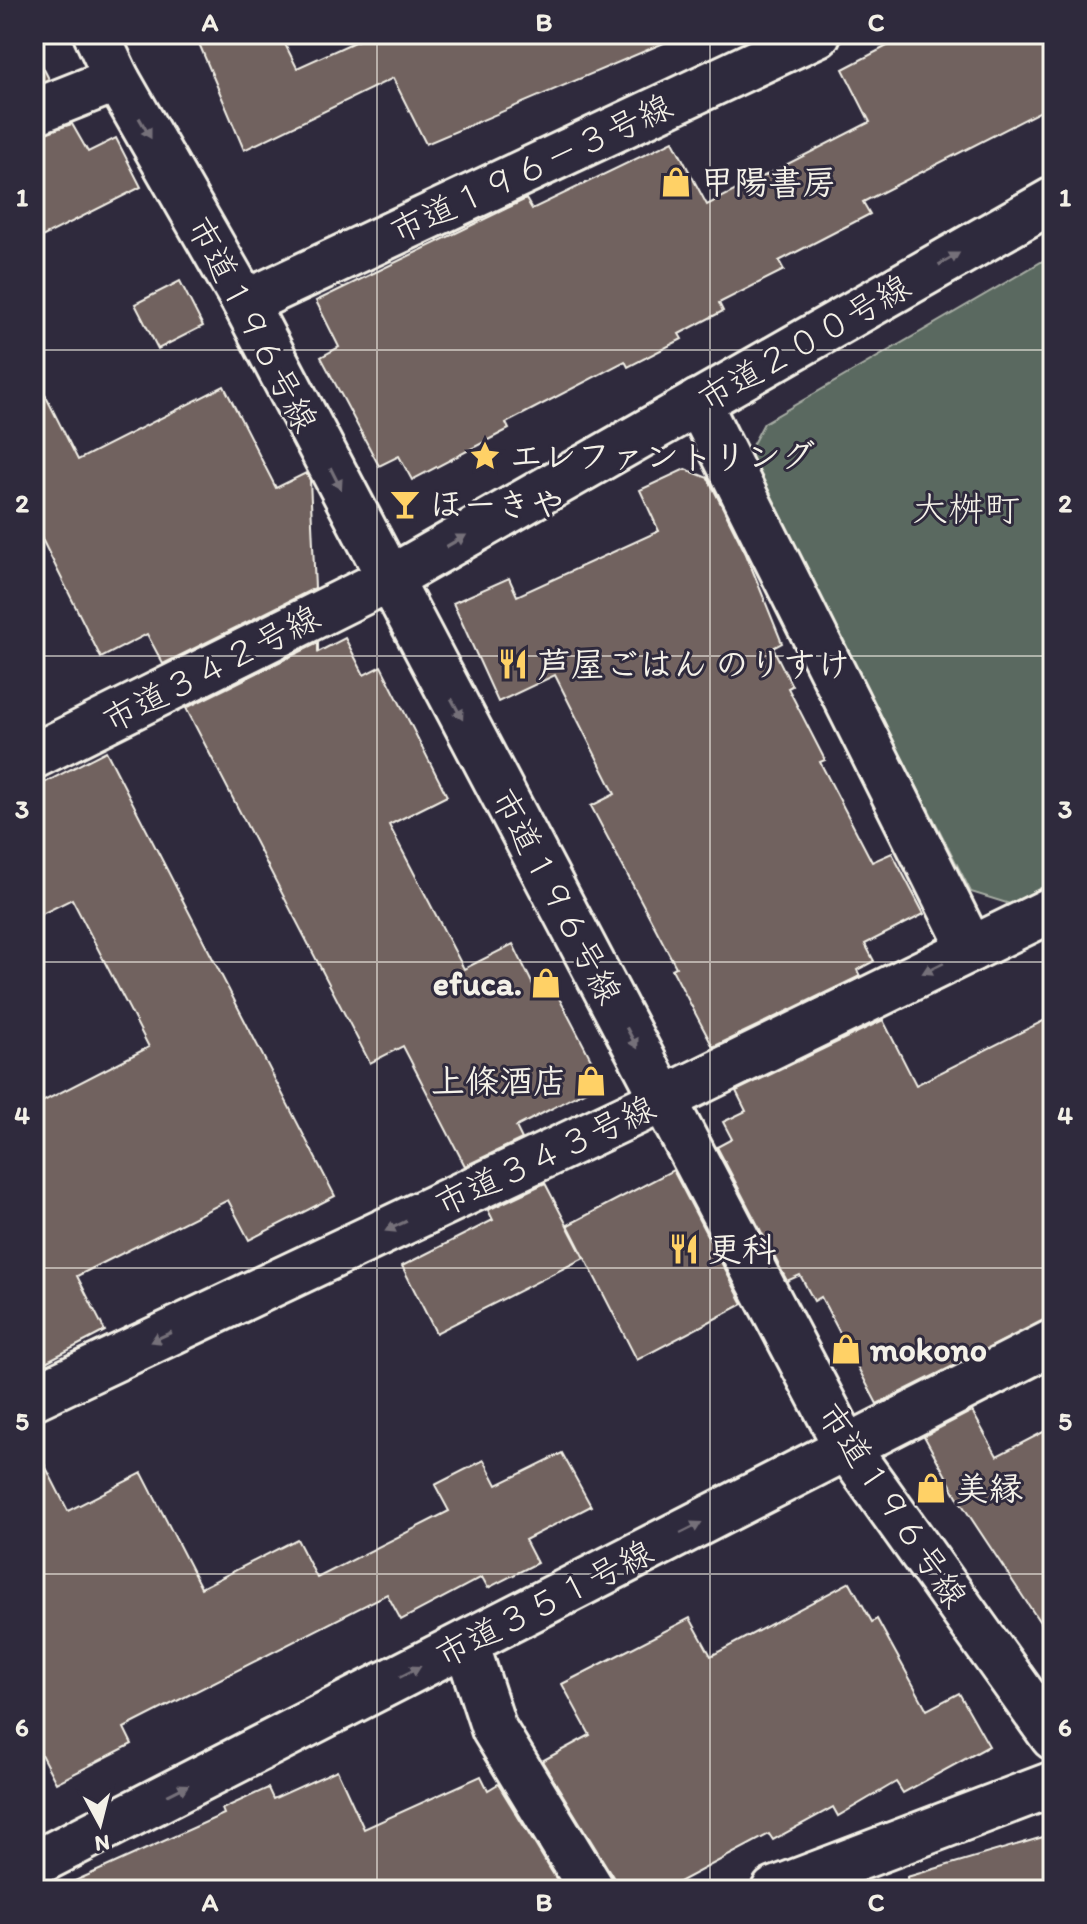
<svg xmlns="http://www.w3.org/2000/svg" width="1087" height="1924" font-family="Itim,'Klee One',sans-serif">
	<rect width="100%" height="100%" fill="#2f2a3d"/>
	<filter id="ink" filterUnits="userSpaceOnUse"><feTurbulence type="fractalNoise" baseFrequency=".0125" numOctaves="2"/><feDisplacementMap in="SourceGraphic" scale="16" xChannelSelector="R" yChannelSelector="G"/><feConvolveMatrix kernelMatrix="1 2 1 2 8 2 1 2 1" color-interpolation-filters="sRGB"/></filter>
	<g filter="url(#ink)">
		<polygon fill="#5a6960" stroke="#a7ada4" stroke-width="2" points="1053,255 1053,885 1013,905 971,892 747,455 764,423"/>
		<g fill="#71625f" stroke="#f4f1e8" stroke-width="2">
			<polygon points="195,34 280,34 297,68 372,34 685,34 426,144 393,78 244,150"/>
			<polygon points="910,34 1041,34 1053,57 1053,105 863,202 870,214 779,261 784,270 719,303 723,311 679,334 682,339 628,367 625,361 506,423 509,429 412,480 399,456 379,466 321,357 339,347 316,301 526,199 532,209 673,141 707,205 870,122 843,69"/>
			<polygon points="34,50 49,79 34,85"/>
			<polygon points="72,124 88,152 116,138 141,187 34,241 34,136"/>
			<polygon points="180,281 203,326 158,349 135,304"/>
			<polygon points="34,373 78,460 224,386 276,488 306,473 310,480 315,588 163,664 147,634 101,658 34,523"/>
			<polygon points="685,469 708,478 746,554 782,643 773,648 792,686 788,688 825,760 820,762 872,862 892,853 924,914 865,944 874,961 857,970 860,976 713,1047 672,969 676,967 591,806 615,794 555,675 498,702 453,603 509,578 517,596 659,531 640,490"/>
			<polygon points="345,638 364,675 381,666 447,796 389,825 464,969 513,944 534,987 549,979 603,1082 516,1127 522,1139 465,1166 403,1046 370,1063 186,708 318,643 318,652"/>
			<polygon points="106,751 335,1196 249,1240 228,1200 77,1276 105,1331 34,1368 34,1106 149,1047 72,899 34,918 34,788"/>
			<polygon points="1053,1016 1053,1316 877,1404 821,1297 814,1301 800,1275 787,1281 717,1147 732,1139 723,1122 746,1111 736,1091 883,1020 916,1085"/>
			<polygon points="673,1170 743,1304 637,1360 568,1225"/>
			<polygon points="545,1183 584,1258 436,1333 402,1266 493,1220 488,1210"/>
			<polygon points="972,1411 997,1456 1053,1427 1053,1642 959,1500 924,1436"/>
			<polygon points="34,1444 68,1511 142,1473 201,1588 297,1539 317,1578 449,1511 435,1485 484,1460 497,1485 562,1453 591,1506 525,1540 537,1563 488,1588 482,1577 401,1620 387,1594 124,1728 132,1744 56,1783 34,1741"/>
			<polygon points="850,1582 872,1622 877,1619 927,1710 959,1693 989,1746 903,1793 896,1782 838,1816 833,1807 773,1840 769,1834 664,1890 617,1890 613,1877 542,1761 590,1735 562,1684 690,1618 711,1656"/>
			<polygon points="337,1770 364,1829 481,1776 488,1790 498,1784 563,1890 55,1890 224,1814 222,1809 268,1788 273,1799"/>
			<polygon points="1043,1837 1053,1869 1053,1890 908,1890 907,1877"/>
		</g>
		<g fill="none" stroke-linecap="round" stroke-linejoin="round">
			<g stroke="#f4f1e8" stroke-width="50">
				<g id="street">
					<polyline points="96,34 117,79 245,303 847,1448 1053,1737"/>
					<polyline points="34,112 117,79"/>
					<polyline points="245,303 818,34"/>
					<polyline points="698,402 971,949"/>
					<polyline points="34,756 389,579 1053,200"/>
					<polyline points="34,1397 664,1099 1053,909"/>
					<polyline points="466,1643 494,1729 592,1890"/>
					<polyline points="34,1864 1053,1342"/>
					<polyline points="774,1890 1053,1784"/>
				</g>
			</g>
			<use href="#street" stroke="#2f2a3d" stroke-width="44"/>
		</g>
		<defs><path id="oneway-solid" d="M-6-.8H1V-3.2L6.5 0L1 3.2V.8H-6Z" transform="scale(2)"/></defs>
		<g fill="#747079">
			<use href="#oneway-solid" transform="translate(145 128) rotate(60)"/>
			<use href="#oneway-solid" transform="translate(949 259) rotate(-30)"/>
			<use href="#oneway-solid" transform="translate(336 479) rotate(63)"/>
			<use href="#oneway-solid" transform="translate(456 541) rotate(-30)"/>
			<use href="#oneway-solid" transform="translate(457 709) rotate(62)"/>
			<use href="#oneway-solid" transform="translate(933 968) rotate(154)"/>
			<use href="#oneway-solid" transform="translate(632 1038) rotate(62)"/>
			<use href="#oneway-solid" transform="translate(396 1226) rotate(155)"/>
			<use href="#oneway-solid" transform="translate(161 1337) rotate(155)"/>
			<use href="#oneway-solid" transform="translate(691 1528) rotate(-27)"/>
			<use href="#oneway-solid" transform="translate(410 1672) rotate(-27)"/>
			<use href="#oneway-solid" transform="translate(178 1790) rotate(-27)"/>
		</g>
	</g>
	<path fill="none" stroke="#f4f1e8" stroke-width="2" stroke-opacity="0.55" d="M377,34V1890M710,34V1890M34,350H1053M34,656H1053M34,962H1053M34,1268H1053M34,1574H1053"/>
	<defs>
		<g id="shop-bare" transform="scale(2.4)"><path d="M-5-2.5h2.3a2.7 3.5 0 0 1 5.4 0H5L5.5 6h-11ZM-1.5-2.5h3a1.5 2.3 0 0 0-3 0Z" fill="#ffd166" stroke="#2f2a3d" stroke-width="2.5" paint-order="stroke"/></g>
		<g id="sight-bare" transform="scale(2.4)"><path d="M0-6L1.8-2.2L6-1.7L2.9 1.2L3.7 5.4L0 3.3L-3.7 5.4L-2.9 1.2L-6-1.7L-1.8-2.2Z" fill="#ffd166" stroke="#2f2a3d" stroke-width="2.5" paint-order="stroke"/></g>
		<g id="bar-bare" transform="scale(2.4)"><path d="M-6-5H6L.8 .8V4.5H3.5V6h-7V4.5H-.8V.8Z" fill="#ffd166" stroke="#2f2a3d" stroke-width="2.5" paint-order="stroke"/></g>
		<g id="restaurant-bare" transform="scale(2.4)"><path d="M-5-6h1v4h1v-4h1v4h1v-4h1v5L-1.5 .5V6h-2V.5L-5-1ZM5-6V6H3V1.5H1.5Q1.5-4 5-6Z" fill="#ffd166" stroke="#2f2a3d" stroke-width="2.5" paint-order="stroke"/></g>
	</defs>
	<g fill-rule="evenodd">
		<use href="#shop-bare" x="676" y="182"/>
		<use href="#sight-bare" x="485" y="456"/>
		<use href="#bar-bare" x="405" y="504"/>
		<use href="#restaurant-bare" x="513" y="664"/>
		<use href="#shop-bare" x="546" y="983"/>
		<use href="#shop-bare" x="591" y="1081"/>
		<use href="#restaurant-bare" x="684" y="1249"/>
		<use href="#shop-bare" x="846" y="1349"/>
		<use href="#shop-bare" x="931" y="1488"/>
	</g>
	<g text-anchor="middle" stroke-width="6" stroke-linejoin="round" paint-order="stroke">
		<g font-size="34" fill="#f4f1e8" stroke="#2f2a3d">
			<text transform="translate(531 168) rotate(-25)" y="12">市道１９６－３号線</text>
			<text transform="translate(253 324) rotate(62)" y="12">市道１９６号線</text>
			<text transform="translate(804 342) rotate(-30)" y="12">市道２００号線</text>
			<text transform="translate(211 668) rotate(-27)" y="12">市道３４２号線</text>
			<text transform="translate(557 896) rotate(62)" y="12">市道１９６号線</text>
			<text transform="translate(545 1155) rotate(-25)" y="12">市道３４３号線</text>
			<text transform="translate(893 1505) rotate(56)" y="12">市道１９６号線</text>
			<text transform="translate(544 1603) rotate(-27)" y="12">市道３５１号線</text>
		</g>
		<g font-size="34" font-weight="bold" fill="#f4f1e8" stroke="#2f2a3d" text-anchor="start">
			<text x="700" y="194">甲陽書房</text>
			<text x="509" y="468">エレファントリング</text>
			<text x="429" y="516">ほーきや</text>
			<text x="537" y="676">芦屋ごはん のりすけ</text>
			<text x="522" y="995" text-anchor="end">efuca.</text>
			<text x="567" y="1093" text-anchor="end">上條酒店</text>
			<text x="708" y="1261">更科</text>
			<text x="870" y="1361">mokono</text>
			<text x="955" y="1500">美縁</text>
		</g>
		<g font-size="36" fill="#f4f1e8" stroke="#2f2a3d">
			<text x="966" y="521">大桝町</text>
		</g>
	</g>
	<rect width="1087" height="1924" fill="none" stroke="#2f2a3d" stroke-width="88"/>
	<g transform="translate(100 1824) rotate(173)" stroke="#2f2a3d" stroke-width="6" paint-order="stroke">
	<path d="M0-6L14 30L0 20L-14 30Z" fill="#f4f1e8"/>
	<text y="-12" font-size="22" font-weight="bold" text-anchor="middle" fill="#f4f1e8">N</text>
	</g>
	<rect x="44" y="44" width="999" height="1836" fill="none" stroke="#f4f1e8" stroke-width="3"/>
	<g font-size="26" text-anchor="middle" font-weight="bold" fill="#f4f1e8">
		<text x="210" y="31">A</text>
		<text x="544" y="31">B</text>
		<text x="876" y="31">C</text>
		<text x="22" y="206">1</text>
		<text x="1065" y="206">1</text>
		<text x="22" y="512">2</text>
		<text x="1065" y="512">2</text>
		<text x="22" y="818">3</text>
		<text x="1065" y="818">3</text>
		<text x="22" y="1124">4</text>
		<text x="1065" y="1124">4</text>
		<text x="22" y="1430">5</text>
		<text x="1065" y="1430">5</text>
		<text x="22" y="1736">6</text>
		<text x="1065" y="1736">6</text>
		<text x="210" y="1911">A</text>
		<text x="544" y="1911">B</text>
		<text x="876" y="1911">C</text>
	</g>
</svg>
